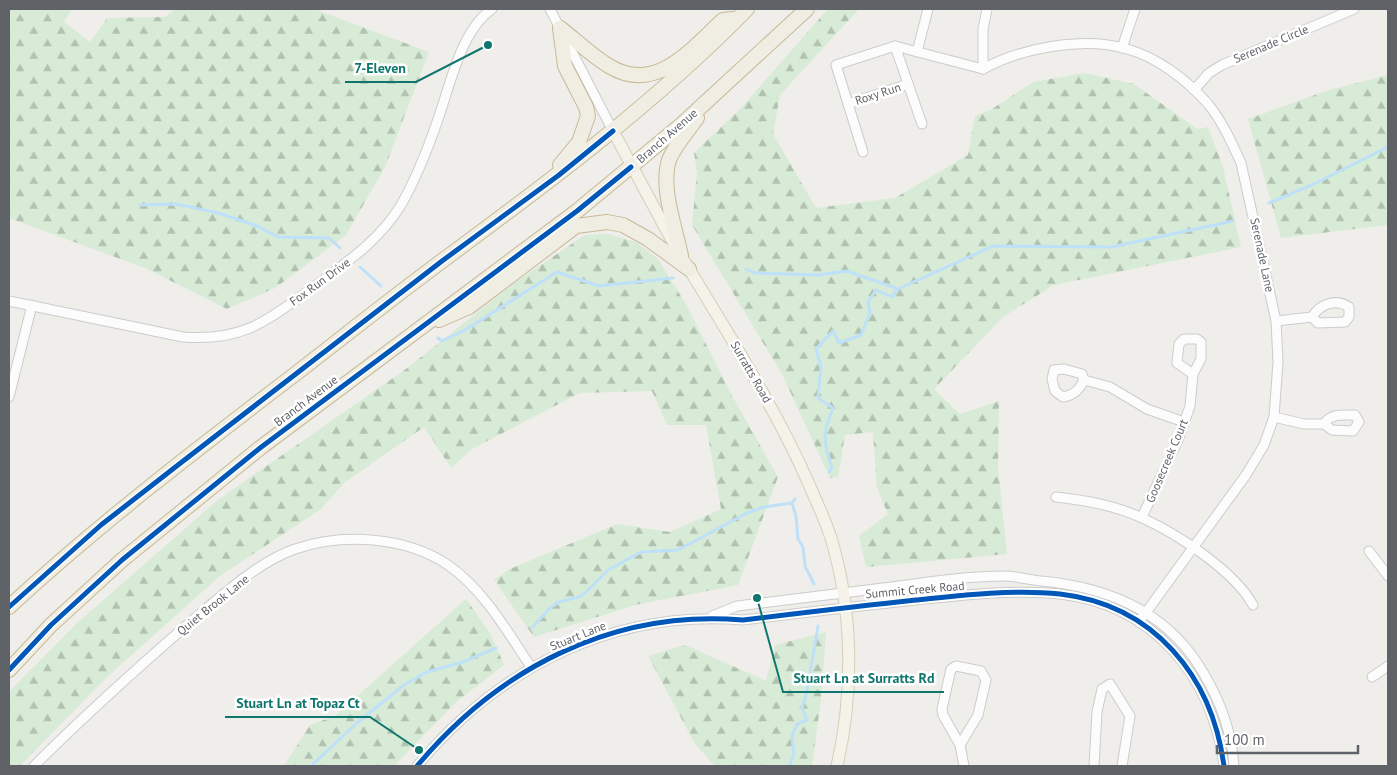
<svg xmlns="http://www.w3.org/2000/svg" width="1397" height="775" font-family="'PT Sans',sans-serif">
	<defs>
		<pattern id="forest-firs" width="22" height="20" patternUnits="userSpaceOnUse" patternTransform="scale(1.25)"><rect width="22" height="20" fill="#d8ebd6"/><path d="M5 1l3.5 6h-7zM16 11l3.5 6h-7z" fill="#b2c2b1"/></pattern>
	</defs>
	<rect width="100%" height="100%" fill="#efeeea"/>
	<g fill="url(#forest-firs)">
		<polygon points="9,9 72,9 64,22 90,42 107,18 165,17 175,9 314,9 429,52 385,167 346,235 275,288 227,309 145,268 9,218"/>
		<polygon points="828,9 859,9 780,95 773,134 816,208 895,198 968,155 975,116 992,109 1033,82 1085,73 1134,84 1197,129 1208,127 1223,167 1241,247 1054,285 1003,317 934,389 960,414 999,401 998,468 1007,554 866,567 859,536 888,514 877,488 873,432 845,435 838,477 830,478 782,374 692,225 697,173 694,153 741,108"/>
		<polygon points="1388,75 1388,225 1281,238 1248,119 1326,91"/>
		<polygon points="608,234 636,242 658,259 687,306 731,394 778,477 738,585 635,605 534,637 494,580 510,569 617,524 670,532 721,509 706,425 667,425 652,391 580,393 472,449 451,468 424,427 344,483 321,509 220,576 107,677 20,766 9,766 9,692 77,623 219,499 406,369 514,283 585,235"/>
		<polygon points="466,599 490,633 504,665 455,703 394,766 284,766 310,725 335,716"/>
		<polygon points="826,632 821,699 812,766 715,766 695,744 648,656 685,645 766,681 775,645"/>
	</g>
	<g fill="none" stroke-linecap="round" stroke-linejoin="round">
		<g stroke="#bfe0f9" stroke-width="3">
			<polyline points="1269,203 1314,184 1388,147"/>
			<polyline points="140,205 176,204 218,213 255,225 278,237 329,238 340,248"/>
			<polyline points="360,267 381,286"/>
			<polyline points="746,269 755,273 818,275 847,271 898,289 993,246 1111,247 1233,221"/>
			<polyline points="438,338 442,341 465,330 557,272 599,286 673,278"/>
			<path d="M829,472L832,468C823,441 822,435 833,408L818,398L821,367L816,349L833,331L839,343L861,335L870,313L868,302L876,290L892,297L898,289"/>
			<polyline points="792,503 796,516 798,539 803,547 805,566 814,584"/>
			<polyline points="532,628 550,608 559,602 582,596 608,570 641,552 678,550 747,513 764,507 792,503 795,499"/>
			<polyline points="311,766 358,722 404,685 427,672 463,662 496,648"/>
			<polyline points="789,766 794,754 792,736 797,724 807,720 802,708 807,691 818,626"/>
		</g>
		<g stroke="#cbcccc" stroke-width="11">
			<g id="minor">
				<polyline points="550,9 613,131"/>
				<polyline points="895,46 922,124"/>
				<polyline points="1122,48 1135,9"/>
				<polyline points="917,52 928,9"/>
				<path d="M983,69C1021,48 1084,36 1127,49C1157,57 1187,80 1208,104C1222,121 1232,143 1241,163L1276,321L1278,362L1274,417L1264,445L1246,475L1139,622"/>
				<polyline points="983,69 983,29 987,9"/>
				<polyline points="1194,90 1209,73 1222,65 1354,9"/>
				<polyline points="848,104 908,84"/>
				<polyline points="863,152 836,65 895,46 983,69"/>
				<path d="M9,301L183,337C241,341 262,324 307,292C341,266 378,243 401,205C416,179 427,151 437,122C450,87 460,31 492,9"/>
				<path d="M1276,321L1312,317L1318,323L1345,322L1349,317V307C1336,298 1320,304 1312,317"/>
				<path d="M1084,380C1079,390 1074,395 1063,397L1055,391L1052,379L1054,370L1064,369L1082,374L1084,380L1110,387L1147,409L1184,422"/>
				<polyline points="9,397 32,305"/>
				<path d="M1274,417L1304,424H1324C1331,413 1342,415 1355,415L1359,422L1353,431L1332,430L1324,424"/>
				<path d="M1056,497C1084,500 1117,506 1142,518C1178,534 1234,571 1253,605"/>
				<polyline points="1142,517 1178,440 1190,406 1193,374 1201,359 1201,342 1197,339 1184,339 1179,344 1177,363 1193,374"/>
				<polyline points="1369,551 1388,576"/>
				<path d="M712,616L737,606C786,600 835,594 883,588C923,583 964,576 1004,576C1016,576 1029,580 1041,581C1108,587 1169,612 1204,674C1220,701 1232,734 1234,766"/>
				<polyline points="1372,677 1388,666"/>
				<polyline points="960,745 978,715 986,680 981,671 956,666 951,669 942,709 943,715 960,745 964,766"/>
				<path d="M34,766C83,717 134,671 187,625C217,600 257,562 295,549C343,533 405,536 448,565C484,590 507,631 531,667"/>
				<path d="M417,766C499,668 613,609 743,620C801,613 859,606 916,600C962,595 1015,589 1060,594C1154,605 1212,676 1224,766"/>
				<polyline points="1094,766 1097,712 1102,689 1110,684 1130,716 1122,766"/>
			</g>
		</g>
		<g stroke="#d7ceb8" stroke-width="13">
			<g id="major">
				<polyline points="613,131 675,246"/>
				<path d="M685,262C728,334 774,405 808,482C816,501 825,519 831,538C853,611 854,692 837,766"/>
			</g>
		</g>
		<g stroke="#c8b996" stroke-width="16">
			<g id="highway">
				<path d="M560,28C576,40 592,56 609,66C656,95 691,49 723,20L733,19"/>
				<polyline points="560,165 579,142 588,116 586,107 565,66 560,28"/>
				<path d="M681,256C676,229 660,188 669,160C675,145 688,131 697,118"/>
				<polyline points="439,320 469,307 576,226 607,222 623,225 648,239 689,269"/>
				<path d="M9,607C99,524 197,449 294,375C343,337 392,298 442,261C549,182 654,104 747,9"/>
				<polyline points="9,670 51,625 122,560 260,448 577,211 681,125 807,9"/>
			</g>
		</g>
		<use href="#minor" stroke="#fdfcfc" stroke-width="9"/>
		<use href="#major" stroke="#f4f2e9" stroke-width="11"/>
		<use href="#highway" stroke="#f0ede3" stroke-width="14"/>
		<g stroke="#fff" stroke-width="8">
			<g id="cycleway">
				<polyline points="9,607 101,525 178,465 442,261 559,175 613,131"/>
				<polyline points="9,670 51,625 122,560 260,448 577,211 631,167"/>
				<path d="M417,766C499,668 613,609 743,620C801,613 859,606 916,600C962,595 1015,589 1060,594C1154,605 1212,676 1224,766"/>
			</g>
		</g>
		<use href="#cycleway" stroke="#0057b8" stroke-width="5"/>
	</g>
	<g text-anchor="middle" stroke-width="5" stroke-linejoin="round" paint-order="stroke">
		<g font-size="12" fill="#5f6368" stroke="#fff">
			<text transform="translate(1271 44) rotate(-23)" y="4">Serenade Circle</text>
			<text transform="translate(878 94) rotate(-18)" y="4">Roxy Run</text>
			<text transform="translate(667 136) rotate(-41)" y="4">Branch Avenue</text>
			<text transform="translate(1262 255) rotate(78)" y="4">Serenade Lane</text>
			<text transform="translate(320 282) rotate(-36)" y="4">Fox Run Drive</text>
			<text transform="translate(751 372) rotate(60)" y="4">Surratts Road</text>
			<text transform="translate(306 401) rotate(-37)" y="4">Branch Avenue</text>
			<text transform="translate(1167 461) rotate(-67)" y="4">Goosecreek Court</text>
			<text transform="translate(915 590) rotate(-5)" y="4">Summit Creek Road</text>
			<text transform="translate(213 605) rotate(-39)" y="4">Quiet Brook Lane</text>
			<text transform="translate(578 636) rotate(-22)" y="4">Stuart Lane</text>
		</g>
	</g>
	<path fill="none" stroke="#0f766e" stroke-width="2" d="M488 45L416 82H345M757 598L783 692H944M419 750L370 717H225"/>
	<g fill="#0f766e" stroke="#fff" stroke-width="2">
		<circle cx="488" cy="45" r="5"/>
		<circle cx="757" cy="598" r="5"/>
		<circle cx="419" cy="750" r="5"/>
	</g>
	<g font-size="14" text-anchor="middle" font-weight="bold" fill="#0f766e" stroke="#fff" stroke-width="5" stroke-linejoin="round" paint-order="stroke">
		<text x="380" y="73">7-Eleven</text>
		<text x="864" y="683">Stuart Ln at Surratts Rd</text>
		<text x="298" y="708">Stuart Ln at Topaz Ct</text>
	</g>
	<rect width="1397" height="775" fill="none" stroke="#5f6368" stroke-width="20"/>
	<path d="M1217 745v8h141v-8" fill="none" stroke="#5f6368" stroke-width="2.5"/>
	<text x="1224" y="745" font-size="15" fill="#5f6368" stroke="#ffffff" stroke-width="4" paint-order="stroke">100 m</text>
</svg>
